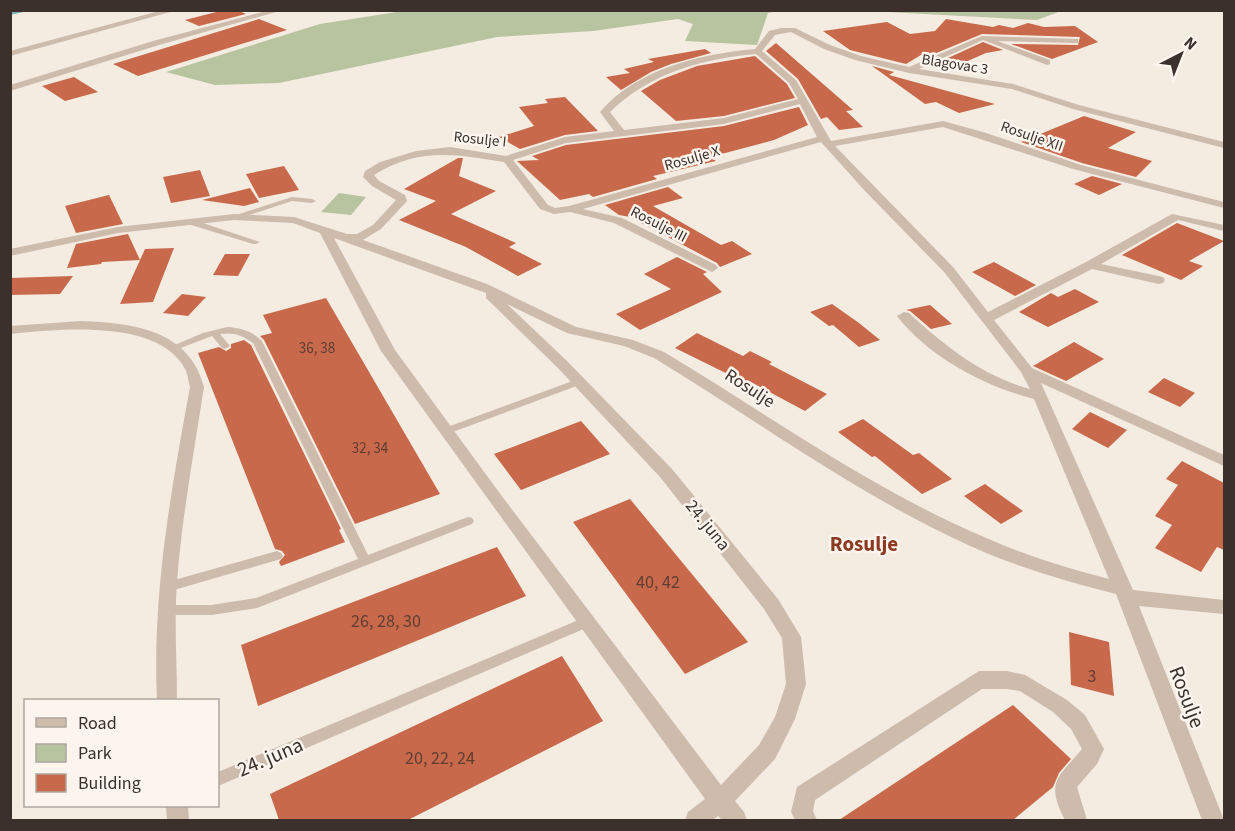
<svg xmlns="http://www.w3.org/2000/svg" width="1235" height="831" font-family="'Source Sans 3',sans-serif">
	<rect width="100%" height="100%" fill="#f4ebe1"/>
	<g fill="#b8c4a0">
		<polygon points="403,11 403,10 779,11 768,13 757,45 685,41 693,24 678,19 593,31 497,37 279,83 215,85 166,72 320,24"/>
		<polygon points="868,11 1061,11 1037,20"/>
		<polygon points="339,193 366,197 351,215 321,212"/>
	</g>
	<g fill="none" stroke-linecap="round" stroke-linejoin="round">
		<polyline stroke="#7fb0b2" stroke-width="4" points="10,13 23,10"/>
	</g>
	<g fill="#c8694b">
		<polygon points="224,10 237,10 246,14 199,26 185,20"/>
		<polygon points="259,19 287,30 138,76 113,64"/>
		<polygon points="946,19 993,27 999,25 1013,28 1028,23 1044,27 1075,26 1098,42 1052,59 1011,44 1078,45 1080,37 982,34 934,54 926,52 906,64 850,50 823,31 887,22 910,34 935,31"/>
		<polygon points="983,42 1003,50 986,53 963,63 948,58"/>
		<polygon points="776,43 853,110 846,111 863,127 839,130 827,117 821,119 798,79 766,51"/>
		<polygon points="705,49 711,53 671,64 651,72 621,90 606,77 630,73 624,69 654,62 648,59"/>
		<polygon points="755,56 787,84 795,98 724,116 676,121 641,91 660,80 697,66"/>
		<polygon points="872,66 894,72 889,75 995,104 959,113 936,102 925,104"/>
		<polygon points="74,77 98,92 65,101 42,86"/>
		<polygon points="565,97 598,131 565,135 520,149 499,137 534,126 519,107 548,103 545,99"/>
		<polygon points="799,107 808,125 774,140 710,157 716,161 653,176 657,179 593,197 589,194 560,200 517,161 539,160 532,156 566,145 724,126"/>
		<polygon points="1084,116 1136,132 1108,148 1152,161 1136,177 1082,163 1021,142"/>
		<polygon points="458,158 463,158 459,176 496,191 451,214 516,243 509,247 542,264 518,276 466,247 399,220 436,201 404,189"/>
		<polygon points="284,166 299,190 259,198 246,174"/>
		<polygon points="200,170 210,196 171,203 163,177"/>
		<polygon points="1092,176 1122,184 1099,195 1074,184"/>
		<polygon points="668,187 683,198 653,206 721,245 732,241 752,254 720,267 717,263 630,217 619,215 605,205"/>
		<polygon points="250,188 259,202 244,206 202,200"/>
		<polygon points="109,195 123,224 76,233 65,206"/>
		<polygon points="1177,223 1224,241 1189,261 1203,266 1181,280 1122,255"/>
		<polygon points="128,234 140,260 102,262 101,264 67,268 76,244"/>
		<polygon points="174,248 153,302 120,304 145,249"/>
		<polygon points="225,254 250,254 238,276 213,275"/>
		<polygon points="677,257 707,272 703,274 722,292 640,330 616,314 671,289 644,274"/>
		<polygon points="994,262 1036,285 1015,296 972,272"/>
		<polygon points="73,276 60,294 10,295 10,278"/>
		<polygon points="1075,289 1099,302 1048,327 1019,312 1051,293 1058,297"/>
		<polygon points="182,294 206,297 188,316 163,313"/>
		<polygon points="326,298 440,494 355,524 264,340 260,336 272,333 263,315"/>
		<polygon points="832,304 859,323 880,340 859,347 833,325 829,326 810,312"/>
		<polygon points="930,305 952,324 931,329 910,311 906,310"/>
		<polygon points="697,333 743,356 750,351 772,362 769,364 827,394 805,411 749,381 746,383 675,348"/>
		<polygon points="244,340 251,345 341,529 339,530 345,542 281,566 279,562 285,555 282,551 275,549 198,353 219,347 226,351 231,348 231,344"/>
		<polygon points="1074,342 1104,359 1066,381 1033,366"/>
		<polygon points="1164,378 1195,393 1180,407 1148,392"/>
		<polygon points="1090,412 1127,430 1108,448 1072,429"/>
		<polygon points="863,419 913,455 919,453 952,479 922,494 875,456 872,457 838,432"/>
		<polygon points="581,421 610,454 521,490 494,454"/>
		<polygon points="1182,461 1224,483 1224,550 1217,547 1201,572 1155,548 1172,525 1155,516 1178,485 1166,479"/>
		<polygon points="985,484 1023,511 1001,524 964,496"/>
		<polygon points="630,499 748,642 685,674 573,522"/>
		<polygon points="497,547 526,596 258,706 241,645"/>
		<polygon points="1069,632 1109,642 1114,696 1071,685"/>
		<polygon points="562,656 603,721 408,820 279,820 270,794"/>
		<polygon points="1013,705 1071,759 1059,773 1053,787 1013,820 839,820"/>
	</g>
	<g fill="none" stroke-linecap="round" stroke-linejoin="round">
		<g fill="#cdbbac" fill-rule="evenodd">
			<polygon points="292,197 312,199 316,201 312,203 292,201 237,219 231,219 230,217"/>
			<polygon points="188,220 194,220 260,242 256,244 253,244 188,224"/>
			<path d="M227,327C241,328 252,331 262,341L368,555L468,517L472,518L474,521L472,524L257,608L211,615H166L161,614L159,610L161,606L166,605H211L256,598L358,559L253,343C242,335 234,332 220,334L230,346L225,349L222,348L212,336L178,349L175,350L170,347L203,333Z"/>
			<polygon points="578,379 583,382 582,384 450,433 442,433 441,431 442,429"/>
			<polygon points="277,551 281,553 283,556 281,559 167,592 162,591 161,587 162,583 167,582"/>
			<polygon points="588,616 593,617 595,621 593,625 218,786 218,772"/>
		</g>
		<g fill="#cdbbac" fill-rule="evenodd">
			<polygon points="163,10 174,11 10,56 10,51"/>
			<polygon points="270,10 283,10 159,45 10,91 10,85 153,41"/>
			<path d="M781,28H795L830,45L861,56L909,67L982,36L1078,39V43H1075L997,41L1050,60V64L1047,65L983,40L919,69L1013,84L1079,105L1224,142V148L1073,109L1012,89L909,73L855,60L824,49L791,32L775,35L762,51L796,80L831,141L943,121L983,132L1081,165L1224,202V208L1073,169L943,127L835,146L953,267L988,312L1086,262L1172,214L1224,225V231L1178,220L1101,264L1163,277L1165,280L1163,283L1159,284L1092,269L994,320L1032,368L1224,455V466L1041,383L1133,590L1224,600V614L1139,606L1224,820H1202L1116,594C1066,581 1016,567 968,545C858,495 758,421 654,358L624,346L567,333L507,304L567,361L672,469L778,599L801,637L806,684L795,719L775,759L735,801L744,812L747,820H722L718,816L713,820H685L688,812L705,799L381,351L320,233L293,223L234,220L118,233L10,256V249L118,227L234,214L294,217L347,234H357L373,225L396,200L372,186L363,177L365,171L380,162L416,151L450,147L506,156L565,137L614,131L600,112C638,68 701,54 755,49L769,31ZM756,54L789,83L798,99L724,118L624,130L610,112C650,73 702,59 756,54ZM800,104L817,137L569,206L555,208L548,205L513,160L566,143L724,124ZM821,142L865,191L945,273L1021,372L1030,389C982,376 945,346 909,313L904,312L897,316C930,358 984,386 1034,399L1109,579C1067,568 1024,555 984,537C871,489 769,415 664,352L633,340L576,327L487,284L363,240L381,229L407,201L405,195L379,181L374,175C419,147 455,154 504,162L540,209L554,214L570,212L614,223L712,272L718,268L716,265L622,218L583,209ZM334,238L486,293V298L557,367L660,477L764,609L782,638L786,684L775,717L759,745L721,785L501,495L395,350Z"/>
			<path d="M81,321C132,323 189,329 204,387C194,452 182,516 177,582C174,622 177,661 177,700H157C152,594 171,491 190,387C188,381 188,374 185,369C159,318 57,329 10,334V326Z"/>
			<path d="M979,671H1007L1025,675L1067,700L1085,715L1104,749L1097,764L1077,787L1087,820H1065C1045,781 1058,778 1082,749L1071,729L1053,712L1020,691L1007,689H982L815,800L813,811L817,820H795L791,812L797,787Z"/>
			<polygon points="166,806 188,806 189,820 167,820"/>
		</g>
	</g>
	<g text-anchor="middle" stroke-width="5" stroke-linejoin="round" paint-order="stroke">
		<g font-size="15" fill="#3b302b" stroke="#fbf5ee">
			<text transform="translate(955 64) rotate(9)" y="5">Blagovac 3</text>
			<text transform="translate(1032 136) rotate(19)" y="5">Rosulje XII</text>
			<text transform="translate(480 139) rotate(6)" y="5">Rosulje I</text>
			<text transform="translate(692 158) rotate(-16)" y="5">Rosulje X</text>
			<text transform="translate(659 224) rotate(27)" y="5">Rosulje III</text>
		</g>
		<g font-size="15" fill="#5e3e33">
			<text x="317" y="353">36, 38</text>
			<text x="370" y="453">32, 34</text>
		</g>
		<g font-size="18" fill="#3b302b" stroke="#fbf5ee">
			<text transform="translate(750 388) rotate(33)" y="6">Rosulje</text>
			<text transform="translate(708 525) rotate(51)" y="6">24. juna</text>
		</g>
		<g font-size="18" fill="#5e3e33">
			<text x="658" y="588">40, 42</text>
			<text x="386" y="627">26, 28, 30</text>
			<text x="1092" y="682">3</text>
			<text x="440" y="764">20, 22, 24</text>
		</g>
		<g font-size="21" font-weight="bold" fill="#8c3b22" stroke="#fbf5ee">
			<text x="864" y="551">Rosulje</text>
		</g>
		<g font-size="21" fill="#3b302b" stroke="#fbf5ee">
			<text transform="translate(1187 697) rotate(69)" y="7">Rosulje</text>
			<text transform="translate(270 757) rotate(-23)" y="7">24. juna</text>
		</g>
	</g>
	<rect width="1235" height="831" fill="none" stroke="#3b302b" stroke-width="24"/>
	<rect x="24" y="699" width="195" height="108" fill="#fbf5ee" stroke="#aea6a0" stroke-width="1.5"/>
	<rect x="36" y="718" width="30" height="9" fill="#cdbbac" stroke="#aea6a0" stroke-width="1.5"/>
	<text x="78" y="729" font-size="18" fill="#3b302b">Road</text>
	<rect x="36" y="744" width="30" height="18" fill="#b8c4a0" stroke="#aea6a0" stroke-width="1.5"/>
	<text x="78" y="759" font-size="18" fill="#3b302b">Park</text>
	<rect x="36" y="774" width="30" height="18" fill="#c8694b" stroke="#aea6a0" stroke-width="1.5"/>
	<text x="78" y="789" font-size="18" fill="#3b302b">Building</text>
	<g transform="translate(1181 54) rotate(42)" stroke="#fbf5ee" stroke-width="4.5" paint-order="stroke">
	<path d="M0-4.5L10 22L0 15L-10 22Z" fill="#3b302b"/>
	<text y="-9" font-size="16" font-weight="bold" text-anchor="middle" fill="#3b302b">N</text>
	</g>
</svg>
